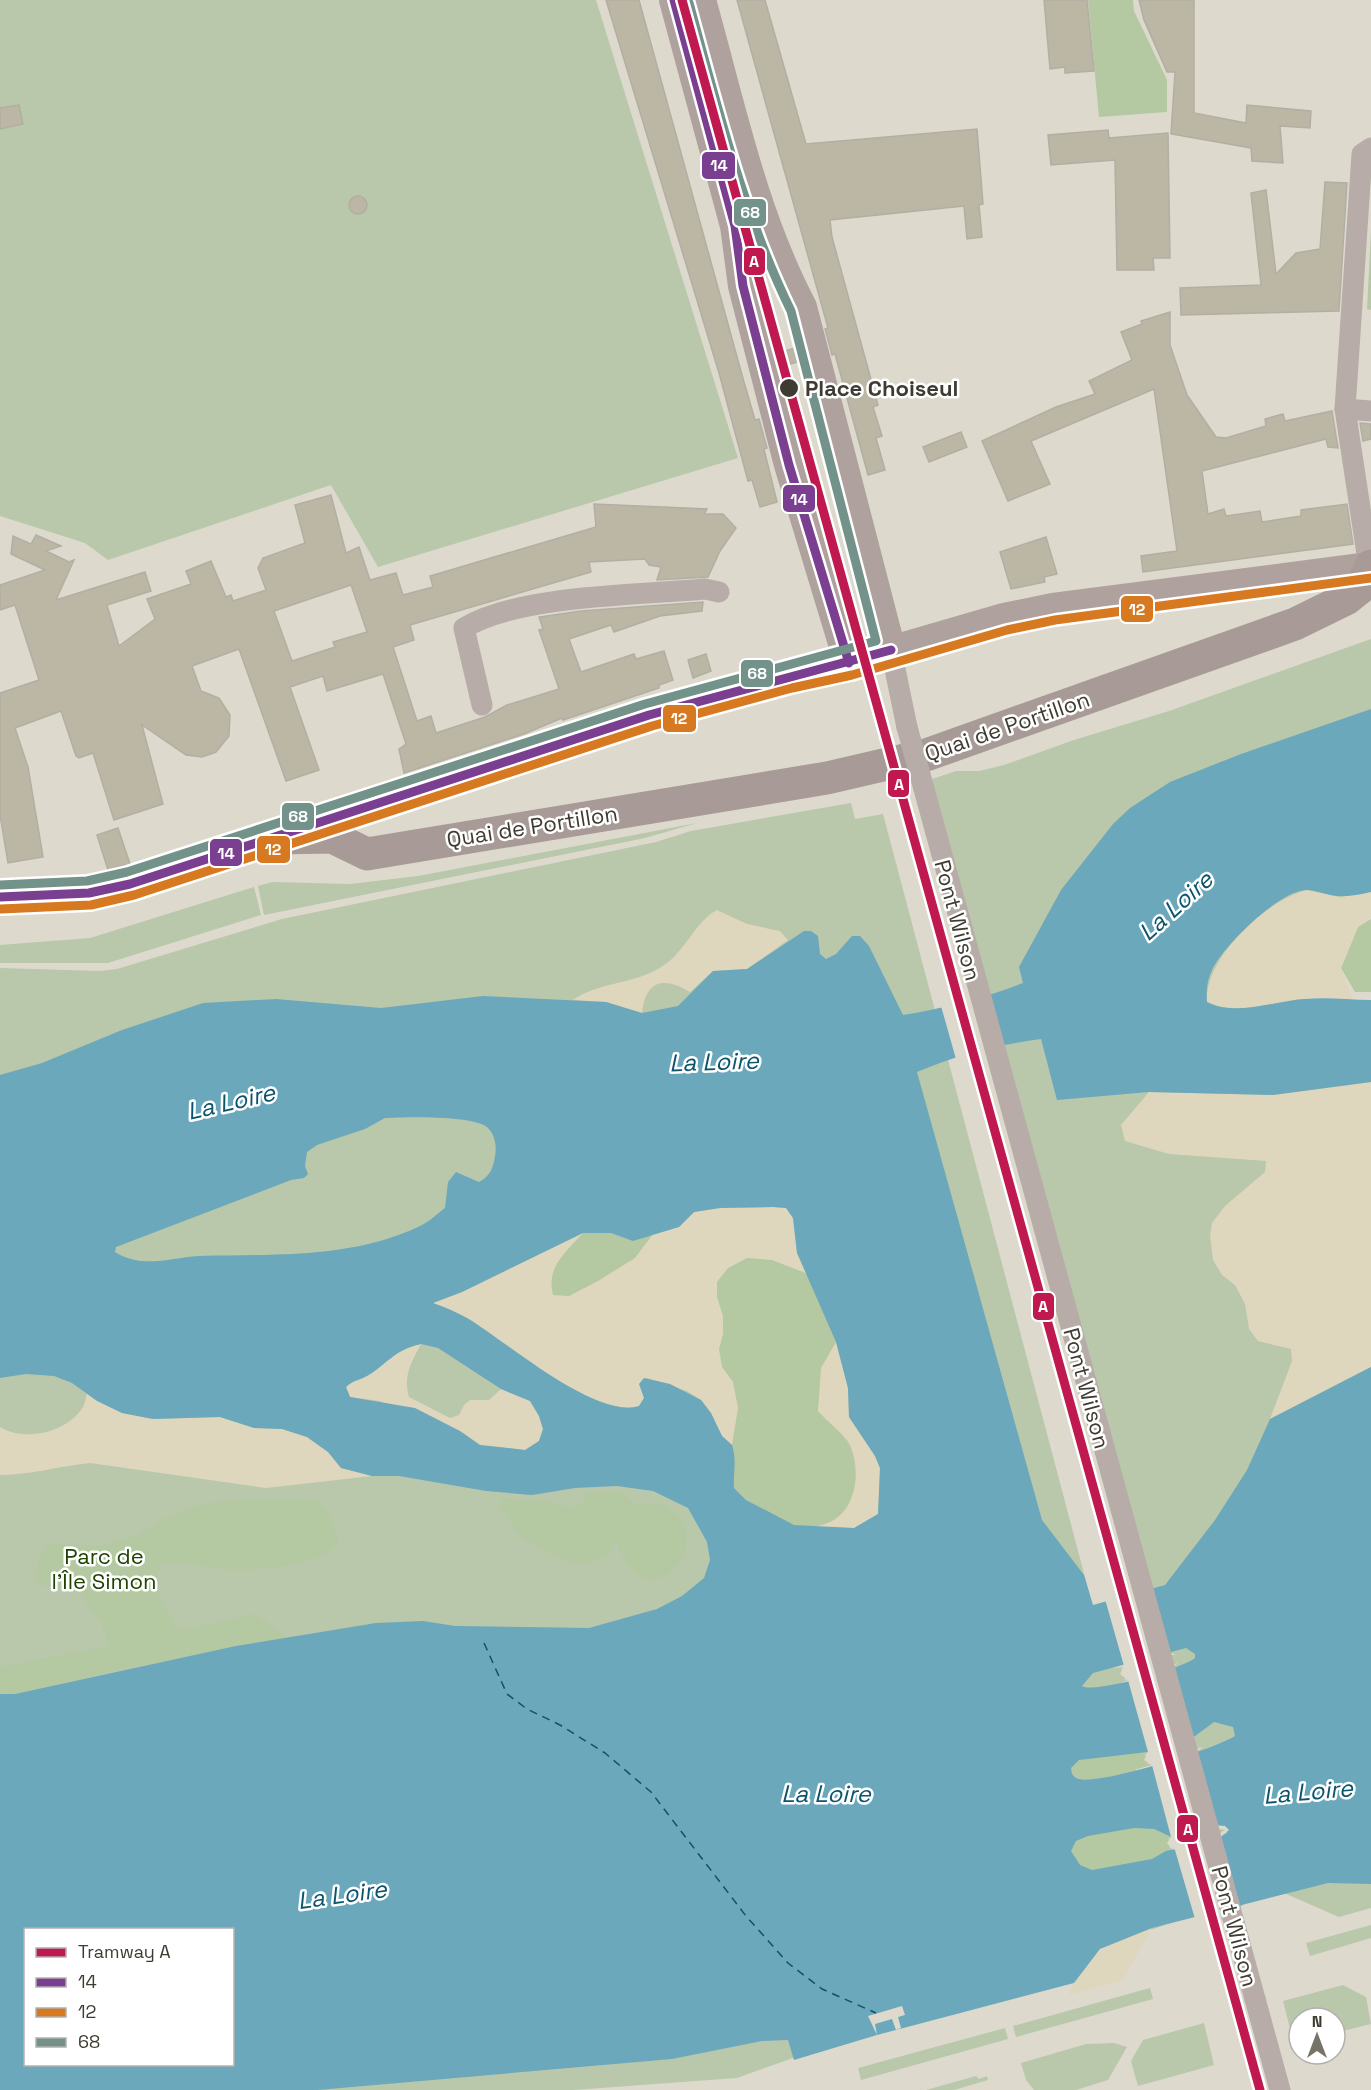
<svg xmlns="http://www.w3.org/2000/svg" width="1371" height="2090" font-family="'Space Grotesk',sans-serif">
	<rect width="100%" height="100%" fill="#dddacd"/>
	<g fill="#b9c7ab" fill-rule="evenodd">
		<polygon points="0,0 596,0 738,458 378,567 331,485 108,560 85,543 0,516"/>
		<polygon points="1371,639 1371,890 1215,987 1371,1007 1371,1908 1339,1917 1284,1893 1305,1888 1279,1879 1222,1920 921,800 926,781 956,771 979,771 1004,765 1074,740 1169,711"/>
		<path d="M851,803L855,819L883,814L1109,1668L1124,1667L1120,1674L1128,1680L1114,1686L1176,1921L737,2078L574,2090H0V968L100,971L117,969L282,919L656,842L691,831ZM26,1930H232V2064H26Z"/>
		<polygon points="697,823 645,838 264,915 258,886 272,882 350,884 418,876"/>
		<polygon points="254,887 261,915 108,963 0,963 0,945 90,938"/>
		<polygon points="1371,1925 1371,1938 1310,1956 1306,1943"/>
		<polygon points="1343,1985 1366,1997 1371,2024 1335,2033 1335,2018 1299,2018 1299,2043 1294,2044 1283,2001"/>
		<polygon points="1150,1988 1153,1999 1016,2037 1013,2026"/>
		<polygon points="1204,2023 1214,2065 1138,2086 1131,2061 1143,2040"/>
		<polygon points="1005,2028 1008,2039 861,2080 858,2068"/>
		<polygon points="1114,2043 1127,2047 1108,2080 1076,2090 1034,2090 1026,2080 1021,2063 1086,2044"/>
		<polygon points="976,2076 979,2079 987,2076 988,2080 954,2090 926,2090"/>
	</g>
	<g fill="#b4c8a1">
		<polygon points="1088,0 1133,0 1134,11 1167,80 1167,112 1099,117"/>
		<polygon points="1371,230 1371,310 1367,309"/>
		<polygon points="1371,919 1371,992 1355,992 1341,968 1358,927"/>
		<path d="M594,1232L611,1233L633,1241L653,1234L635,1258L598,1281L569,1296L553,1295C546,1267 565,1253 583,1233Z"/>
		<path d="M747,1258L772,1260L808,1274L836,1342L821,1368L829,1424C865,1449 867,1521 814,1527C788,1530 752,1505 734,1488L732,1445L738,1408L733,1382L722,1367L719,1349L723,1334V1316L717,1297V1282L728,1268Z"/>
		<path d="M620,1490L635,1504C642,1505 652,1502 658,1504C713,1518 678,1597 639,1575C626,1568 622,1552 615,1541L609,1555L586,1564L570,1563L521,1538L500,1506L503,1498L543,1501L570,1507L583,1504L585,1493Z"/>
		<path d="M316,1499L330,1516L339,1543C323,1566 253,1571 225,1569C203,1568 183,1560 161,1564C148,1588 167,1610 179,1631L253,1614L276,1628L286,1639L132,1667L15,1694H0V1667L109,1646L101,1623L78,1591L39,1584C31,1570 42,1555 48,1543C66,1543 90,1548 108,1544C141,1537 167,1512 201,1505C237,1496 278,1500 316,1499Z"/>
		<path d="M1148,1752L1144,1760L1152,1765C1135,1769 1084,1788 1072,1774L1074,1763L1085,1758Z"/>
		<path d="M1134,1828L1154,1829L1171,1837L1167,1843L1172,1849L1152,1859L1092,1870L1080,1866L1071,1851C1082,1830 1113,1831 1134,1828Z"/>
	</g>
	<g fill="#ded7bd">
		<path d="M1307,890L1339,897L1371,892V917L1358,927L1341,968L1353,1000C1336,998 1318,997 1301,999C1272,1002 1234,1016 1207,1002C1204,958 1266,900 1307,890Z"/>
		<path d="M717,910L747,924L780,931L788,940L747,969L713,971L690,992C664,977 646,979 642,1013L606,1002L573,1000C602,980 639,985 667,963C686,949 696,921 717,910Z"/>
		<polygon points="1371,1082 1371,1367 1270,1419 1292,1361 1291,1349 1258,1341 1249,1329 1245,1304 1235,1285 1222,1275 1213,1260 1210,1235 1212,1223 1225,1206 1265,1172 1266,1161 1169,1154 1125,1141 1121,1125 1149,1092 1273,1095"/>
		<path d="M773,1207L786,1208L793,1218L797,1253L808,1274L772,1260L747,1258L728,1268L717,1282V1297L723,1316V1334L719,1349L722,1367L733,1382L738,1408L732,1445L722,1436L711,1413L701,1400L687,1391L647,1378L642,1391L644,1398L639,1406C599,1419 504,1344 470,1320C459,1313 445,1308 433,1303L462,1292L583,1233C565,1253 546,1267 553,1295L569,1296L598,1281L635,1258L653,1234L679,1227L694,1212L720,1208Z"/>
		<path d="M836,1342L848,1388L849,1417L875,1456L880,1468L878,1514L854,1528L815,1527C820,1525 827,1524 832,1521C857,1508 861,1469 850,1445C843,1432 828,1423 818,1411L821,1368Z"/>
		<path d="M421,1344C411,1363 403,1376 409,1397L450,1418L459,1415L464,1405L470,1400H489L501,1389L530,1401L539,1416L543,1429L539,1441L525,1450L480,1445L460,1431L380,1401L350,1397L346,1387C353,1380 360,1380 367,1376C390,1362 392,1351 421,1344Z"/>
		<path d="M87,1393L122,1413L153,1419L220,1417L254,1428L282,1429L307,1437L328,1452L341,1468L372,1476L266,1488L90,1463C59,1466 31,1475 0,1475V1427C24,1442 67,1433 83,1407C85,1404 86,1397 87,1393Z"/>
		<path d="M1152,1928L1123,1980L1069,1995C1089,1949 1108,1944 1152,1928Z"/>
	</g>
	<path fill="#6ca8bb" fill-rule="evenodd" d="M1371,709V892C1361,894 1349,897 1339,896C1328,896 1317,890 1306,890C1279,891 1223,946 1212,970C1207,981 1206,990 1207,1002C1236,1017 1274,1001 1305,999C1327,997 1349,1000 1371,1000V1082L1273,1095L1149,1092L1057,1100L1041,1039C997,1045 958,1055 917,1072L1042,1520L1084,1575L1093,1605L1165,1585L1215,1520L1247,1470L1270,1419L1371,1367V1884L1328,1883L1152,1928L1100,1949L1074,1983L877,2035L794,2060L788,2040L762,2041L672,2059L318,2090H0V1694H15L236,1646L376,1623L423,1621L455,1626L589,1628L657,1609L682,1596L704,1578L710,1560L707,1542L688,1508L653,1491L617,1486L575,1488L532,1495L486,1491L399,1476H372L341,1468L328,1452L307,1437L282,1429L254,1428L220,1417L153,1419L122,1413L97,1401L72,1383L54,1376L26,1374L0,1378V1075L42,1063L122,1030L203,1003L276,999L381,1008L483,996L606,1002L642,1013L678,1006L713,971L747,969L804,931H811L818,936L820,954L826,959L836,954L852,936H860L869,946L903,1015C945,1008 984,998 1023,983L1019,967L1061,890L1113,824L1130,808L1170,782L1241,754ZM385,1118C405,1117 472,1115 487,1127C495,1134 497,1146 495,1156C493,1169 490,1176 479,1182L456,1172L448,1182L445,1208C437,1214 429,1222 420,1226C352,1259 272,1254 199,1256C169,1258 142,1269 115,1252L116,1247L291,1180L304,1178L308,1174L305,1166L307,1152L317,1145L365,1129ZM773,1207L786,1208L793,1218L797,1253L836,1342L848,1388L849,1417L875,1456L880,1468L878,1514L854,1528L794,1525L746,1500L734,1488C733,1473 737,1461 732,1445L722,1436L711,1413L701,1400L670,1384L644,1378L639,1384L644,1398L639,1406C595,1420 505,1340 467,1318C456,1312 445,1307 433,1303L462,1292L583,1233H611L633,1241L679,1227L694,1212L720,1208ZM421,1344L438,1348L501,1389L530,1401L539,1416L543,1429L539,1441L525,1450L480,1445L460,1431L415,1408L350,1397L346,1387C353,1380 360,1380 367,1376C390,1362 392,1351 421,1344ZM1186,1648L1195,1654V1658C1184,1668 1094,1694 1082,1686L1093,1673ZM1214,1722L1233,1727L1235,1736C1215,1749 1100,1785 1079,1779C1075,1778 1075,1777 1072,1774L1071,1768L1079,1760L1148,1752L1191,1739ZM1225,1826L1227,1833L1218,1838L1166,1851L1152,1859L1092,1870L1080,1865L1071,1851L1076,1841L1088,1836L1134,1828L1154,1829L1171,1837ZM26,1930H232V2064H26Z"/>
	<g fill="#dddacd">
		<polygon points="986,994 1001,1047 956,1059 941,1006"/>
		<polygon points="1149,1586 1167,1653 1176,1654 1121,1670 1124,1666 1105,1599"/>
		<polygon points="1178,1663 1172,1668 1191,1738 1196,1738 1144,1756 1148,1752 1128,1680 1123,1679"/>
		<polygon points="1203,1747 1195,1753 1214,1825 1225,1826 1229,1830 1219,1838 1237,1908 1195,1919 1175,1850 1169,1847 1217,1835 1225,1830 1215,1828 1168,1840 1171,1837 1152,1765 1146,1763"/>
		<polygon points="902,2006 905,2015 898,2017 901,2028 896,2030 892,2019 875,2024 877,2035 868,2016"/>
	</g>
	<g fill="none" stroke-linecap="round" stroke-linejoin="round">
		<polyline stroke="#0b546b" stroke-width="1.5" stroke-dasharray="8 6" stroke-linecap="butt" points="484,1643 507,1694 527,1709 560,1725 605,1753 651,1792 746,1916 788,1963 822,1989 876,2013"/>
	</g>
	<g fill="#bbb7a4" stroke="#b1afa4" stroke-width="1.5" fill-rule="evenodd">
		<polygon points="606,0 639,0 742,375 755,420 759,419 767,448 764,449 777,502 760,507 752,480 748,481 719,373"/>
		<polygon points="737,0 765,0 806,144 977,129 983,204 979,205 982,237 967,239 964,206 830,220 832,237 878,405 873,407 882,436 876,438 885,470 868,475 835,354 832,355 825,329 828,328"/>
		<polygon points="1044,0 1087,0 1094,71 1065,73 1065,67 1050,69"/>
		<polygon points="1139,0 1194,0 1194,113 1246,123 1247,105 1311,111 1310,128 1280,126 1283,163 1252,161 1251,148 1171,134 1175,72 1167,72 1144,20"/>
		<polygon points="19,105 23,124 0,129 0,108"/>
		<polygon points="1108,130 1109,138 1168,133 1170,258 1153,258 1154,270 1117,270 1115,160 1051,165 1048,135"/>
		<polygon points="1325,182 1347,183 1339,311 1181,315 1180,288 1261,285 1251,193 1266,190 1276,274 1296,253 1320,249"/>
		<circle cx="358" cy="205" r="9"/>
		<polygon points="1170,312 1170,345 1187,395 1216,437 1226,438 1266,426 1265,419 1283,414 1285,421 1332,411 1338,448 1328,447 1326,439 1202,471 1208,514 1224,509 1226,516 1260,511 1262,522 1301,516 1301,510 1347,504 1353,544 1143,572 1141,556 1177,551 1154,389 1031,441 1050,484 1008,501 982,441 1056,407 1095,394 1089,381 1132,360 1121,332 1142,324 1141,321"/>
		<polygon points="795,348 798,362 781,366 778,353"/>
		<polygon points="1360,423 1371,424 1371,439 1363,441"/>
		<polygon points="961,432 967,447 929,462 923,447"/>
		<path d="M331,495L346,553L359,547L370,580L396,573L403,595L433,587L430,576L596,527L594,504L707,509L704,514H723L736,528L720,551L708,577L657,580L661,567L649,565L645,559L589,562L591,572L410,625L414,640L393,647L417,721L431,716L436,733L485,717L507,705L559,689L539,630L543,629L539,617L581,611L703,602L702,611L660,616L614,632L611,625L569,639L581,672L634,654L636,659L664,651L673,680L659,685V688L563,720L562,718L524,734L404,773L399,749L406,744L383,674L327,691L323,676L290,687L319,770L286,781L239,649L192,666L201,691L219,698L230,715L229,736L216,752L202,757L186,755L142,725L163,804L114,820L93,753L79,758L76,756L61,711L15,728L28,767L43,857L8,863L0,815V693L39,680L15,605L0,610V585L45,570L11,554L13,536L31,544L36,535L61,546L46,551L69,562L74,560L56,600L145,572L151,591L107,605L119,646L155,619L147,599L191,584L186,571L211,561L226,597L231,595L233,601L266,590L258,568L263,558L305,543L295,505ZM351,585L367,632L333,642L335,647L292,661L274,611Z"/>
		<polygon points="1046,537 1057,574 1044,577 1045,582 1011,589 1000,552"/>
		<polygon points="706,654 711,671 693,678 688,660"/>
		<polygon points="118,828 130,864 108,870 97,835"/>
	</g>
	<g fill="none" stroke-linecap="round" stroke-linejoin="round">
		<g stroke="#b7aca8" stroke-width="21">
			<polyline points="1345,409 1371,411"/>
			<polyline points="1369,567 1345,409 1362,154 1371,148"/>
			<polyline points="891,650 907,727"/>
			<path d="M482,705L464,628C517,595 640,595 705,589L719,592"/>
			<polyline points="1255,1999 1280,2090"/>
		</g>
		<g stroke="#afa29e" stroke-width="30">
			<polyline points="674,0 735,226 743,286 789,465 849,663"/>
			<path d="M701,0C730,103 752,212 802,307L891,650"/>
			<polyline points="332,820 655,713 789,676 849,663 1004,618 1053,608 1369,567"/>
		</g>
		<g stroke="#a89b97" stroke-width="33">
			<polyline points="279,838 332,837 367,854 827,778 926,755 1295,624 1346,599 1361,587 1371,566"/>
			<polyline points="0,897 73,895 109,890 298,831"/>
		</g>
		<polyline stroke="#a29a96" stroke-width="1.5" points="751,212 756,260"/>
		<polyline stroke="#b7aca8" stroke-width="21" points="907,727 1255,1999"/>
		<g stroke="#fff" stroke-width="14">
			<g id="bus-1">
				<polyline points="674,0 735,226 743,286 789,465 849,663"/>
				<polyline points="0,897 89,893 130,884 649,715 891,650"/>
			</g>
		</g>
		<g stroke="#fff" stroke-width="14">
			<polyline id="bus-2" points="1,909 91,905 134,895 652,726 792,688 852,675 1007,630 1055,620 1371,578"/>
		</g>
		<g stroke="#fff" stroke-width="14">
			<path id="bus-3" d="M0,885L87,881L127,872L645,704L876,641L791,311C743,213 718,108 689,3"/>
		</g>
		<use href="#bus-1" stroke="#7a3f91" stroke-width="9"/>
		<use href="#bus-2" stroke="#d67920" stroke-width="9"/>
		<use href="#bus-3" stroke="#73928a" stroke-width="9"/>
		<g stroke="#fff" stroke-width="14">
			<polyline id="tram-1" points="682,0 1260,2090"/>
		</g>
		<use href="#tram-1" stroke="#bf1950" stroke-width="9"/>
	</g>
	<circle fill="#3e3c32" stroke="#fff" stroke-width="2" cx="789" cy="388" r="10"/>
	<g text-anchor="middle" stroke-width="5" stroke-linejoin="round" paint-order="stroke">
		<g font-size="22" font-weight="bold" fill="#3e3c32" stroke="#fff" text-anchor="start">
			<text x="805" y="396">Place Choiseul</text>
		</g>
		<g font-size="22" fill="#3e3c32" stroke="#fff">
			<text transform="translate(1007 726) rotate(-19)" y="8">Quai de Portillon</text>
			<text transform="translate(532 826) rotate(-9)" y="8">Quai de Portillon</text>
			<text transform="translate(958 920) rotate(75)" y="8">Pont Wilson</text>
			<text transform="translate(1087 1388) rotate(75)" y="8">Pont Wilson</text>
			<text transform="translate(1235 1926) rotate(75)" y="8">Pont Wilson</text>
		</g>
		<g font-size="22" fill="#1e4300" stroke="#fff">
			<text x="104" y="1564">Parc de<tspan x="104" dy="25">l'Île Simon</tspan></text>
		</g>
		<g font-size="24" font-style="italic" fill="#0b546b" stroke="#fff">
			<text transform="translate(1176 906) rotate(-42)" y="8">La Loire</text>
			<text transform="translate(714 1062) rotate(-2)" y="8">La Loire</text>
			<text transform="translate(231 1102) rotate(-13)" y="8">La Loire</text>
			<text transform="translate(1308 1792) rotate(-5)" y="8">La Loire</text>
			<text x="826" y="1802">La Loire</text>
			<text transform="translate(342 1895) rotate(-8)" y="8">La Loire</text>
		</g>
	</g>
	<g stroke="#fff" stroke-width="2">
		<rect x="701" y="151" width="35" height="29" rx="6" fill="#7a3f91"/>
		<rect x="733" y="198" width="34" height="29" rx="6" fill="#73928a"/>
		<rect x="743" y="247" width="23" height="29" rx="6" fill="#bf1950"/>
		<rect x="782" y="484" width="34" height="29" rx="6" fill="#7a3f91"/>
		<rect x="1120" y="595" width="34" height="28" rx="6" fill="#d67920"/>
		<rect x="740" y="659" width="34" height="29" rx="6" fill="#73928a"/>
		<rect x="662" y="704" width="35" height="29" rx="6" fill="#d67920"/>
		<rect x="887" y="769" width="23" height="29" rx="6" fill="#bf1950"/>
		<rect x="281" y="802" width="34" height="29" rx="6" fill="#73928a"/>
		<rect x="256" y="835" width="35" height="29" rx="6" fill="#d67920"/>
		<rect x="209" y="838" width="34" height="29" rx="6" fill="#7a3f91"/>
		<rect x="1032" y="1292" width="23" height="29" rx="6" fill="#bf1950"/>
		<rect x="1176" y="1814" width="23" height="29" rx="6" fill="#bf1950"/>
	</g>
	<g font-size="16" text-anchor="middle" font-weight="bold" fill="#fff">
		<text x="719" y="171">14</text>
		<text x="750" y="218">68</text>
		<text x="754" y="267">A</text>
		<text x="799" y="505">14</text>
		<text x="1137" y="615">12</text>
		<text x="757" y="679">68</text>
		<text x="679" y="724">12</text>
		<text x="899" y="790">A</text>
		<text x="298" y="822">68</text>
		<text x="273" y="855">12</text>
		<text x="226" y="859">14</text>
		<text x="1043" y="1312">A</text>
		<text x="1188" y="1835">A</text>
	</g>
	<rect x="24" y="1928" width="210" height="138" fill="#ffffff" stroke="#b2b1ad" stroke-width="1.5"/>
	<rect x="36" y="1948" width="30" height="9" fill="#bf1950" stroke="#b2b1ad" stroke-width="1.5"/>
	<text x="78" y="1958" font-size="18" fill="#3e3c32">Tramway A</text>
	<rect x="36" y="1978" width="30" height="9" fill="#7a3f91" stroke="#b2b1ad" stroke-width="1.5"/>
	<text x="78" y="1988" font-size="18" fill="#3e3c32">14</text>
	<rect x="36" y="2008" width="30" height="9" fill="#d67920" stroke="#b2b1ad" stroke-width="1.5"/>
	<text x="78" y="2018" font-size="18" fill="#3e3c32">12</text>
	<rect x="36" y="2038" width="30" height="9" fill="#73928a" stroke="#b2b1ad" stroke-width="1.5"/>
	<text x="78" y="2048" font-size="18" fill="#3e3c32">68</text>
	<g transform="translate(1317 2036)"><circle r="28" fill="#ffffff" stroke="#b2b1ad" stroke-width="1.5"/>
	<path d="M0-4.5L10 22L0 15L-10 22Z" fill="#767368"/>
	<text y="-9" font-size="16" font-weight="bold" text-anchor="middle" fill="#3e3c32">N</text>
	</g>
</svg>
